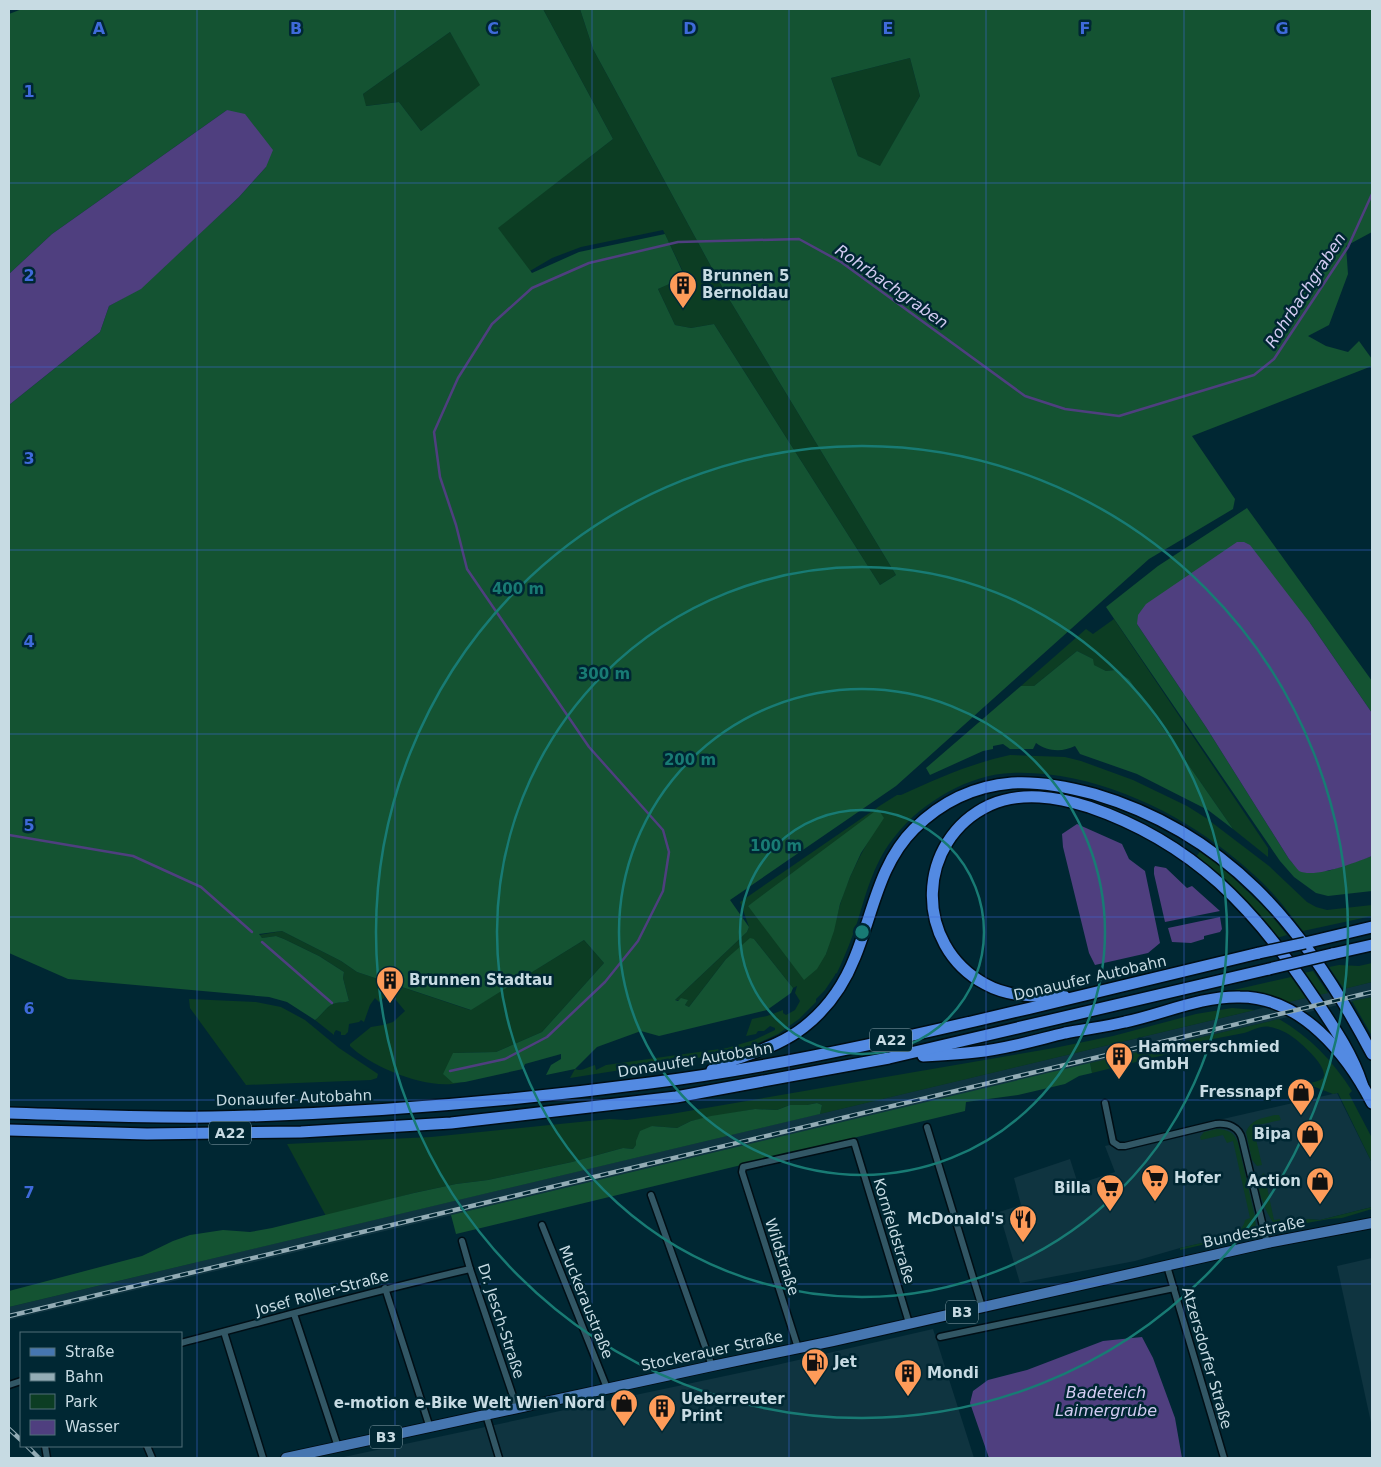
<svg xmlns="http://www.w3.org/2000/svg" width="1381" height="1467" font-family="'DejaVu Sans',sans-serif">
	<rect width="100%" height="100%" fill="#002733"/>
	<g fill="#0f3440">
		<polygon points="1372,982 1372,997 9,1320 9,1307"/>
		<polygon points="1337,1093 1372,1163 1372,1207 1320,1220 1308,1219 1180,1248 1135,1261 1020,1283 999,1212 1021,1205 1014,1178 1070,1159 1078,1184 1115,1172 1105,1146"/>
		<polygon points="1372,1258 1372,1427 1337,1266"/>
		<polygon points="933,1329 974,1458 339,1458 772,1366"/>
	</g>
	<g fill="#0c3d23" fill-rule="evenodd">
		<polygon points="543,9 580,9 593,49 726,294 896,575 880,585 714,324 691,328 675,325 658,289 685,276 663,230 581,247 552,258 530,271 497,228 613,139"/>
		<polygon points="450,32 481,85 421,131 399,102 365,106 363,94"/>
		<polygon points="910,58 920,96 880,167 858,156 831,78"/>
		<polygon points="1114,619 1268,848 1268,857 1233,829 1129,679 1116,670 1106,671 1093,665 1093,659 1077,651 1034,686 1021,686 1086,629 1093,634"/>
		<path d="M1010,755L1065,757L1081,761L1133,780L1187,806L1206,818L1269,866L1307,902L1316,907L1327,910L1372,905V916L1303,931C1294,920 1285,907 1275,896C1259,878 1238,860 1219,846C1163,804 1084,770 1012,773C970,774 922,802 896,835C875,860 867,890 858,920C852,938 845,956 837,973L835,974V975L825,990L816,999V1002L799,1019L778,1034L756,1044L725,1053L697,1058L570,1078L575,1069C582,1072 587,1067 595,1065L596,1070L606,1065L727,1048L754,1040L775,1030V1028L770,1026L764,1031H758L756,1034L746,1036L752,1019L767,1016L783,1010V1013L786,1015L795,1010L800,1001L795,993L797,986L793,988L754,939L726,959L689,1007L685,1005L687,1001L675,1000L747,932L749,927L740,902L881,805L897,795H901C936,779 972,763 1010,755ZM872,835C859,857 847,880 840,905C835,922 831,938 826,954L748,906Z"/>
		<path d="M1201,850L1228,870L1227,872L1267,910L1287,935L1277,938C1252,907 1227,881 1196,857Z"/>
		<path d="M282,931L341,961L357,972L470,1010L584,940L604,963L542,1032L496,1052L453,1053V1082H461C431,1092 371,1067 350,1046V1044L371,1027L383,1025L393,1022L405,1011L390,993L379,1002L375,998L370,1005L364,1022L361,1020L359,1022L349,1024L348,1032L345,1035H341V1032L336,1030L334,1033V1035L315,1020C322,1015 327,1005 336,1003C341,1002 343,1003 349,1001L343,978L344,972L319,956L284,939L276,936L262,938L259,935Z"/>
		<polygon points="1372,963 1372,982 1344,989 1329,967 1339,965 1359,966"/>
		<polygon points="1313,971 1328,993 1319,995 1304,973"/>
		<polygon points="1291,977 1306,998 1285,1003 1225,992"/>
		<polygon points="1372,997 1372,1036 1352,1001"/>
		<polygon points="189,999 256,1002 281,1007 305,1020 339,1048 378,1074 377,1078 371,1080 246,1085 190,1008"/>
		<polygon points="1232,1008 1255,1010 820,1114 822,1105 817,1103 807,1105 790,1105 777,1110 755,1109 691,1121 677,1128 652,1126 633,1149 623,1148 572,1162 488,1180 456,1184 414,1193 326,1216 287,1144 431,1137 609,1119 627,1120 671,1114 1054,1048 1113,1036 1196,1014"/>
		<path d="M1279,1019C1310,1037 1333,1061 1352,1091L1349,1094L1372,1138V1163L1338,1093L1333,1094L1315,1087L1293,1088L1292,1085C1299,1084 1317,1083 1322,1079C1332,1070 1301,1043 1294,1038C1288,1033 1277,1028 1270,1027C1261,1025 1252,1031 1244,1033C1225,1037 1206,1040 1187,1044L1188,1049L1092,1073L1090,1063Z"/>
		<path d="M1275,1115H1279L1281,1120L1253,1126L1262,1165L1257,1166L1252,1160L1246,1132C1251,1119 1263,1118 1275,1115Z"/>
		<path d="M1217,1129C1229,1130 1234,1132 1238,1143L1255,1217L1256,1229L1254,1233L1180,1250V1248L1210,1241L1209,1235C1222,1238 1243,1235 1245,1220L1250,1218L1233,1141L1227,1143L1223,1135L1201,1140L1200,1137L1204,1132Z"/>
		<path d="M1264,1173L1274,1220L1280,1219L1281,1226L1308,1219L1320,1220L1372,1207V1209L1342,1218L1329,1219L1279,1228C1269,1223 1256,1189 1258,1178Z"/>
	</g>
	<g fill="#145332" fill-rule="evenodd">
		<path d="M22,9H543L613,139L498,228L532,273L579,252L665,234L685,277L658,289L675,325L691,328L714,324L880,585L896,575L726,294L593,49L580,9H1372V232L1346,246L1348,274L1329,325L1308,336L1326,346L1348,352L1359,341L1372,359V366L1192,436L1235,499L1233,509L1149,559L896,786L730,900L749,927L747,932L675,1000L678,1001L681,998L688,1000L685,1005L689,1007L726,959L750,938L754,939L793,988L791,993L767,1010L659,1036L641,1031L597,1047L575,1069L546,1075L551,1065L561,1059V1054L525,1064L523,1069L465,1082L453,1083L443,1074L453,1053L496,1052L542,1032L604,963L584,940L471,1010L357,972L341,961L282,931L259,934L262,938L276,936L284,939L319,956L344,972L343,978L349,1001C344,1003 341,1002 336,1003C327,1005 322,1015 315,1020L287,1002L269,997L68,979L9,953V405L100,332L109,306L141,288L239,197L266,167L227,110L52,234L9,274V14ZM450,32L480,85L421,131L399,102L366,106L363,94ZM910,58L920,96L880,166L858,156L831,78Z"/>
		<polygon points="1247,508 1372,681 1372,713 1310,623 1137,624 1206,727 1289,859 1300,871 1328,871 1372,856 1372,891 1328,896 1316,893 1294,877 1280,861 1106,607 1158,566"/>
		<path d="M1077,651L1093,659L1094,665L1106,671L1115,670L1129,679L1233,829L1208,810L1137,774L1080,754L1075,746C1063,752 1048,752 1036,743L1033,749H1010L1003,744L993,746V749L983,751L930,775L926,768L1021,686H1034Z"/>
		<polygon points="878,809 884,818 861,853 850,877 840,904 834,931 826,954 817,969 804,980 748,906"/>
		<polygon points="1090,1063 1092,1073 1079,1076 1065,1084 1018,1095 966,1102 965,1111 456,1234 451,1215"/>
		<polygon points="817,1103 822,1105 820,1114 9,1307 9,1291 142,1256 173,1241 190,1235 223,1230 250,1232 272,1228 414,1193 456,1184 488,1180 572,1162 623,1148 633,1149 636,1145 636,1141 640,1131 652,1126 677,1128 691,1121 711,1116 755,1109 777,1110 790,1105 807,1105"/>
	</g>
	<g fill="#4f3f7f">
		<polygon points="227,110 245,114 273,150 266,167 239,197 141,289 109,306 100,332 9,405 9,274 52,234"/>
		<path d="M1237,542H1244L1250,545L1310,623L1372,713V856C1356,862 1315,879 1299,871C1296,868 1292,862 1289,859L1206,727L1137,624L1138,615L1146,604Z"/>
		<polygon points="1077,824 1122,844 1129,859 1145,871 1160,943 1148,953 1095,965 1089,953 1063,847 1062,834"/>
		<polygon points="1155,866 1166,868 1187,888 1192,886 1220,911 1165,922 1154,874 1154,868"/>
		<polygon points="1220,917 1222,929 1220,932 1204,936 1204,939 1191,943 1172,942 1168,928"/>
		<polygon points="1142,1337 1153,1358 1175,1418 1182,1458 989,1458 970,1403 973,1391 988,1380 1027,1370 1103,1341"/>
	</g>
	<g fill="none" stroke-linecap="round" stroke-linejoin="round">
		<g stroke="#4f3f7f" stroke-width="2.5">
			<polyline points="9,835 133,856 201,887 252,932"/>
			<polyline points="262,942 332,1003"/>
			<polyline points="450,1071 505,1059 547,1037 605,982 638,941 663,891 669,852 663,830 589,747 467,569 456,525 440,477 434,432 458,378 492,324 532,288 589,263 678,242 799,239 841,262 1025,396 1065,409 1119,416 1254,375 1274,359 1348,247 1372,194"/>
		</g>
		<g stroke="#000e15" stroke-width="9">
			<g id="minor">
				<path d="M1105,1103L1113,1142L1119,1146H1125L1216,1124C1228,1123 1239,1127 1242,1139L1267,1243"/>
				<polyline points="927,1127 982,1307"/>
				<polyline points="651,1195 712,1366"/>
				<polyline points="542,1225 607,1388"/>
				<polyline points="462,1241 470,1269 517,1408"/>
				<polyline points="1167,1266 1224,1458"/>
				<polyline points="385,1288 430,1428"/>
				<polyline points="294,1314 338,1447"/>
				<polyline points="224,1332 263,1458"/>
				<polyline points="940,1337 1174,1288"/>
				<path d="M181,1343C277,1318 373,1291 470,1269"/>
				<polyline points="798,1348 742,1172 743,1167 854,1142 909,1323"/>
				<polyline points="9,1385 21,1381"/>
				<polyline points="486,1415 499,1458"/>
				<polyline points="45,1446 47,1458"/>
				<polyline points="147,1446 152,1458"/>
			</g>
		</g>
		<g stroke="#000e15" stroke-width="12">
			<polyline id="primary" points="286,1458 712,1366 833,1341 1267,1243 1372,1223"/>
		</g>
		<g stroke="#000e15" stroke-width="14">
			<g id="motorway">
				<polyline points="1305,943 1372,927"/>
				<polyline points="1332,954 1372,945"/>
				<path d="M1064,996C1036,996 1010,998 985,984C913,945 915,840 990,805C1022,791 1057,797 1089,807C1194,843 1255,909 1315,999C1333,1026 1352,1053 1362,1084"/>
				<path d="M923,1056C941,1055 959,1054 976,1052C1007,1049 1036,1040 1065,1033C1085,1029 1105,1027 1125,1022C1163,1014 1201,996 1240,997C1301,997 1347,1054 1372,1103"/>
				<path d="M712,1070C722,1065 732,1060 742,1057C764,1049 785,1042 804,1027C827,1009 844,985 855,957C873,913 879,864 914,829C941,802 975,786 1012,783C1040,781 1068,787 1094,794C1155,812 1210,844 1256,889C1304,936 1341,995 1372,1054"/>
				<path d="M9,1113C77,1115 144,1118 212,1117C359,1114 505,1102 650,1083C759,1069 867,1046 975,1021C1070,999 1165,976 1259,953"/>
				<polyline points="9,1130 147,1134 301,1132 451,1123 676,1097 889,1058 1269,969"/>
			</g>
		</g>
		<use href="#minor" stroke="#325765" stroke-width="6"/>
		<use href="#primary" stroke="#4676b0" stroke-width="10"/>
		<use href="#motorway" stroke="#538ae2" stroke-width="11"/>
		<g stroke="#93acb5" stroke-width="4.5">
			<g id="rail">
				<polyline points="9,1316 1372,992"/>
				<polyline points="9,1429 21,1440"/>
				<polyline points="27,1446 39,1458"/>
			</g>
		</g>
		<use href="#rail" stroke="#002733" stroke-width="2.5" stroke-dasharray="8" stroke-linecap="butt"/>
		<g stroke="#000e15" stroke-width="14" stroke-linecap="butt">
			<g id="motorway-bridge">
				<polyline points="1259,953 1305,943"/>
				<polyline points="1269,969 1332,954"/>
			</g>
		</g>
		<use href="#motorway-bridge" stroke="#538ae2" stroke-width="11"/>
	</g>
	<path fill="none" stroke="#3f6ada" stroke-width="1" stroke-opacity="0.55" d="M197,9V1458M395,9V1458M592,9V1458M789,9V1458M986,9V1458M1184,9V1458M9,183H1372M9,367H1372M9,550H1372M9,734H1372M9,917H1372M9,1100H1372M9,1284H1372"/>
	<g fill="none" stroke="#187b74" stroke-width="2.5">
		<circle cx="862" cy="932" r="122"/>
		<circle cx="862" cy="932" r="243"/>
		<circle cx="862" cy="932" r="365"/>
		<circle cx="862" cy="932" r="486"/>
	</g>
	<defs>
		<g id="building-pin" transform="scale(1.4375)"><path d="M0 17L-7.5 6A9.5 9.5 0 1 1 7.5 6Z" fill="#fe9b59" stroke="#002733"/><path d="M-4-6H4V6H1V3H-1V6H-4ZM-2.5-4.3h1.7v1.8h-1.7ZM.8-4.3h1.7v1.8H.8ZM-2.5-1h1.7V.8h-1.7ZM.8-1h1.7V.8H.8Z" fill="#111"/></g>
		<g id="shop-pin" transform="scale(1.4375)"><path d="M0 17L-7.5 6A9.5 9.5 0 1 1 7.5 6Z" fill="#fe9b59" stroke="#002733"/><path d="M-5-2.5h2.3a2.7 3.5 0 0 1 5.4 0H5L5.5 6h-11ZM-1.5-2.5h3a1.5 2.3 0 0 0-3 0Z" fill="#111"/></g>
		<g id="supermarket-pin" transform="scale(1.4375)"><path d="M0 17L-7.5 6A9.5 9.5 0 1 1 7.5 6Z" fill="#fe9b59" stroke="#002733"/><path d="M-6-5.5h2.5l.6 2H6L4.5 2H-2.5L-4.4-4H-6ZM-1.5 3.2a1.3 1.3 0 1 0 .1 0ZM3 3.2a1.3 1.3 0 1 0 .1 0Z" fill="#111"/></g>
		<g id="restaurant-pin" transform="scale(1.4375)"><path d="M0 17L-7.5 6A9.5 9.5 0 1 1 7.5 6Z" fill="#fe9b59" stroke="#002733"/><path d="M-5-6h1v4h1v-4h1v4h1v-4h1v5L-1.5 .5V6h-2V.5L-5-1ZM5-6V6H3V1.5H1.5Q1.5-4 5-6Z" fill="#111"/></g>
		<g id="fuel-pin" transform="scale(1.4375)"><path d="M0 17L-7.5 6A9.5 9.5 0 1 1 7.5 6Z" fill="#fe9b59" stroke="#002733"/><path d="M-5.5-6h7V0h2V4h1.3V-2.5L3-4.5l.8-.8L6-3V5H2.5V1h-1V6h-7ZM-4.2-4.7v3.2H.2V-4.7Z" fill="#111"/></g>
	</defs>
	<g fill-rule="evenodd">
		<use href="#building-pin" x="683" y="285"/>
		<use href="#building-pin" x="390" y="980"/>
		<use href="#building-pin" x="1119" y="1056"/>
		<use href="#shop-pin" x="1301" y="1092"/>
		<use href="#shop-pin" x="1310" y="1134"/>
		<use href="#supermarket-pin" x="1155" y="1178"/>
		<use href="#shop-pin" x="1320" y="1181"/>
		<use href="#supermarket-pin" x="1110" y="1188"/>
		<use href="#restaurant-pin" x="1023" y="1219"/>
		<use href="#fuel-pin" x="815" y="1362"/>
		<use href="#building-pin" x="908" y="1373"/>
		<use href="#shop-pin" x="624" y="1403"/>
		<use href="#building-pin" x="662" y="1408"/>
	</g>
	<g text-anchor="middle" stroke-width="5" stroke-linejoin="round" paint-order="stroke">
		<g fill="#002733" stroke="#8ba5ae" stroke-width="1">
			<rect x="870" y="1028.5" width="42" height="23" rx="4"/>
			<rect x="209" y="1121.5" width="42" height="23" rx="4"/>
			<rect x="946" y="1300.5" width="32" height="23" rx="4"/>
			<rect x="370" y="1425.5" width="32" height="23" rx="4"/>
		</g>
		<g font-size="14" font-weight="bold" fill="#c7dbe3">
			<text x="891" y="1045">A22</text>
			<text x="230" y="1138">A22</text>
			<text x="962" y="1317">B3</text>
			<text x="386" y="1442">B3</text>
		</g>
		<g font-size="15" font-weight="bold" fill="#c7dbe3" stroke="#002733" text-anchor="start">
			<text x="702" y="281">Brunnen 5<tspan x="702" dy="17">Bernoldau</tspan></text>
			<text x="409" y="985">Brunnen Stadtau</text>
			<text x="1138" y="1052">Hammerschmied<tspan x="1138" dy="17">GmbH</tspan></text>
			<text x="1282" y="1097" text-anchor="end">Fressnapf</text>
			<text x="1291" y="1139" text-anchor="end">Bipa</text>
			<text x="1174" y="1183">Hofer</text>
			<text x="1301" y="1186" text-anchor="end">Action</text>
			<text x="1091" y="1193" text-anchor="end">Billa</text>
			<text x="1004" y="1224" text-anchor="end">McDonald's</text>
			<text x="834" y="1367">Jet</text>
			<text x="927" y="1378">Mondi</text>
			<text x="681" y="1404">Ueberreuter<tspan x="681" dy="17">Print</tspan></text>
			<text x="605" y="1408" text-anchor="end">e-motion e-Bike Welt Wien Nord</text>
		</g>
		<g font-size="15" fill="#c7dbe3" stroke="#002733">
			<text transform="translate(1090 978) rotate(-13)" y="5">Donauufer Autobahn</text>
			<text transform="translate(695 1060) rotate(-9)" y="5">Donauufer Autobahn</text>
			<text transform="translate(294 1098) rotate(-2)" y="5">Donauufer Autobahn</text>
			<text transform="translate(894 1231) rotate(73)" y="5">Kornfeldstraße</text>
			<text transform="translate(1254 1232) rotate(-12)" y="5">Bundesstraße</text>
			<text transform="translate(782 1257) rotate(72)" y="5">Wildstraße</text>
			<text transform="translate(322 1293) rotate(-15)" y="5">Josef Roller-Straße</text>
			<text transform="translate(586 1302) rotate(68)" y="5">Muckeraustraße</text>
			<text transform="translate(501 1321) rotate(72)" y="5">Dr. Jesch-Straße</text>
			<text transform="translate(712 1351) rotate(-12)" y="5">Stockerauer Straße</text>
			<text transform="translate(1207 1358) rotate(74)" y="5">Atzersdorfer Straße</text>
		</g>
		<g font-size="16" font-style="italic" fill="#d2cbf2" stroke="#002733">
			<text transform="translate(892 286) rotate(35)" y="6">Rohrbachgraben</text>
			<text transform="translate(1305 290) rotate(-57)" y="6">Rohrbachgraben</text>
			<text x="1106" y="1398">Badeteich<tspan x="1106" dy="18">Laimergrube</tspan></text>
		</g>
	</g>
	<g font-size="16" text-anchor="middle" font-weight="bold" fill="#3f6ada" stroke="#002733" stroke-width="5" stroke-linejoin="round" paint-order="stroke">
		<text x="99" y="34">A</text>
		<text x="296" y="34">B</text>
		<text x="493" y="34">C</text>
		<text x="690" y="34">D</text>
		<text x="888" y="34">E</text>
		<text x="1085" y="34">F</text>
		<text x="1282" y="34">G</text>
		<text x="29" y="97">1</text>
		<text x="29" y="281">2</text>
		<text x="29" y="464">3</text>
		<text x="29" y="647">4</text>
		<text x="29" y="831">5</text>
		<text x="29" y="1014">6</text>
		<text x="29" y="1198">7</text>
	</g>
	<circle cx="862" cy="932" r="8" fill="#187b74" stroke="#002733" stroke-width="2.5"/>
	<g font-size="15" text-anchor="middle" font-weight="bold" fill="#187b74" stroke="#002733" stroke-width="5" stroke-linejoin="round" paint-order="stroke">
		<text x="518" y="594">400 m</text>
		<text x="604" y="679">300 m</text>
		<text x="690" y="765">200 m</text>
		<text x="776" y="851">100 m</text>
	</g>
	<rect width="1381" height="1467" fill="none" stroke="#c7dbe3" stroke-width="20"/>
	<rect x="20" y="1332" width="162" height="115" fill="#002733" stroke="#506f79"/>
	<rect x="30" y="1348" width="25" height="8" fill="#4676b0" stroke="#506f79"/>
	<text x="65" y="1357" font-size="15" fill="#c7dbe3">Straße</text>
	<rect x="30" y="1373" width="25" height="8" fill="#93acb5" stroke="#506f79"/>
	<text x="65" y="1382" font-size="15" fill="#c7dbe3">Bahn</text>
	<rect x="30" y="1394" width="25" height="15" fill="#0c3d23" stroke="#506f79"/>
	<text x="65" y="1407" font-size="15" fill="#c7dbe3">Park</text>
	<rect x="30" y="1420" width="25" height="15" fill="#4f3f7f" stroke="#506f79"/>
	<text x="65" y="1432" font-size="15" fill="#c7dbe3">Wasser</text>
</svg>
